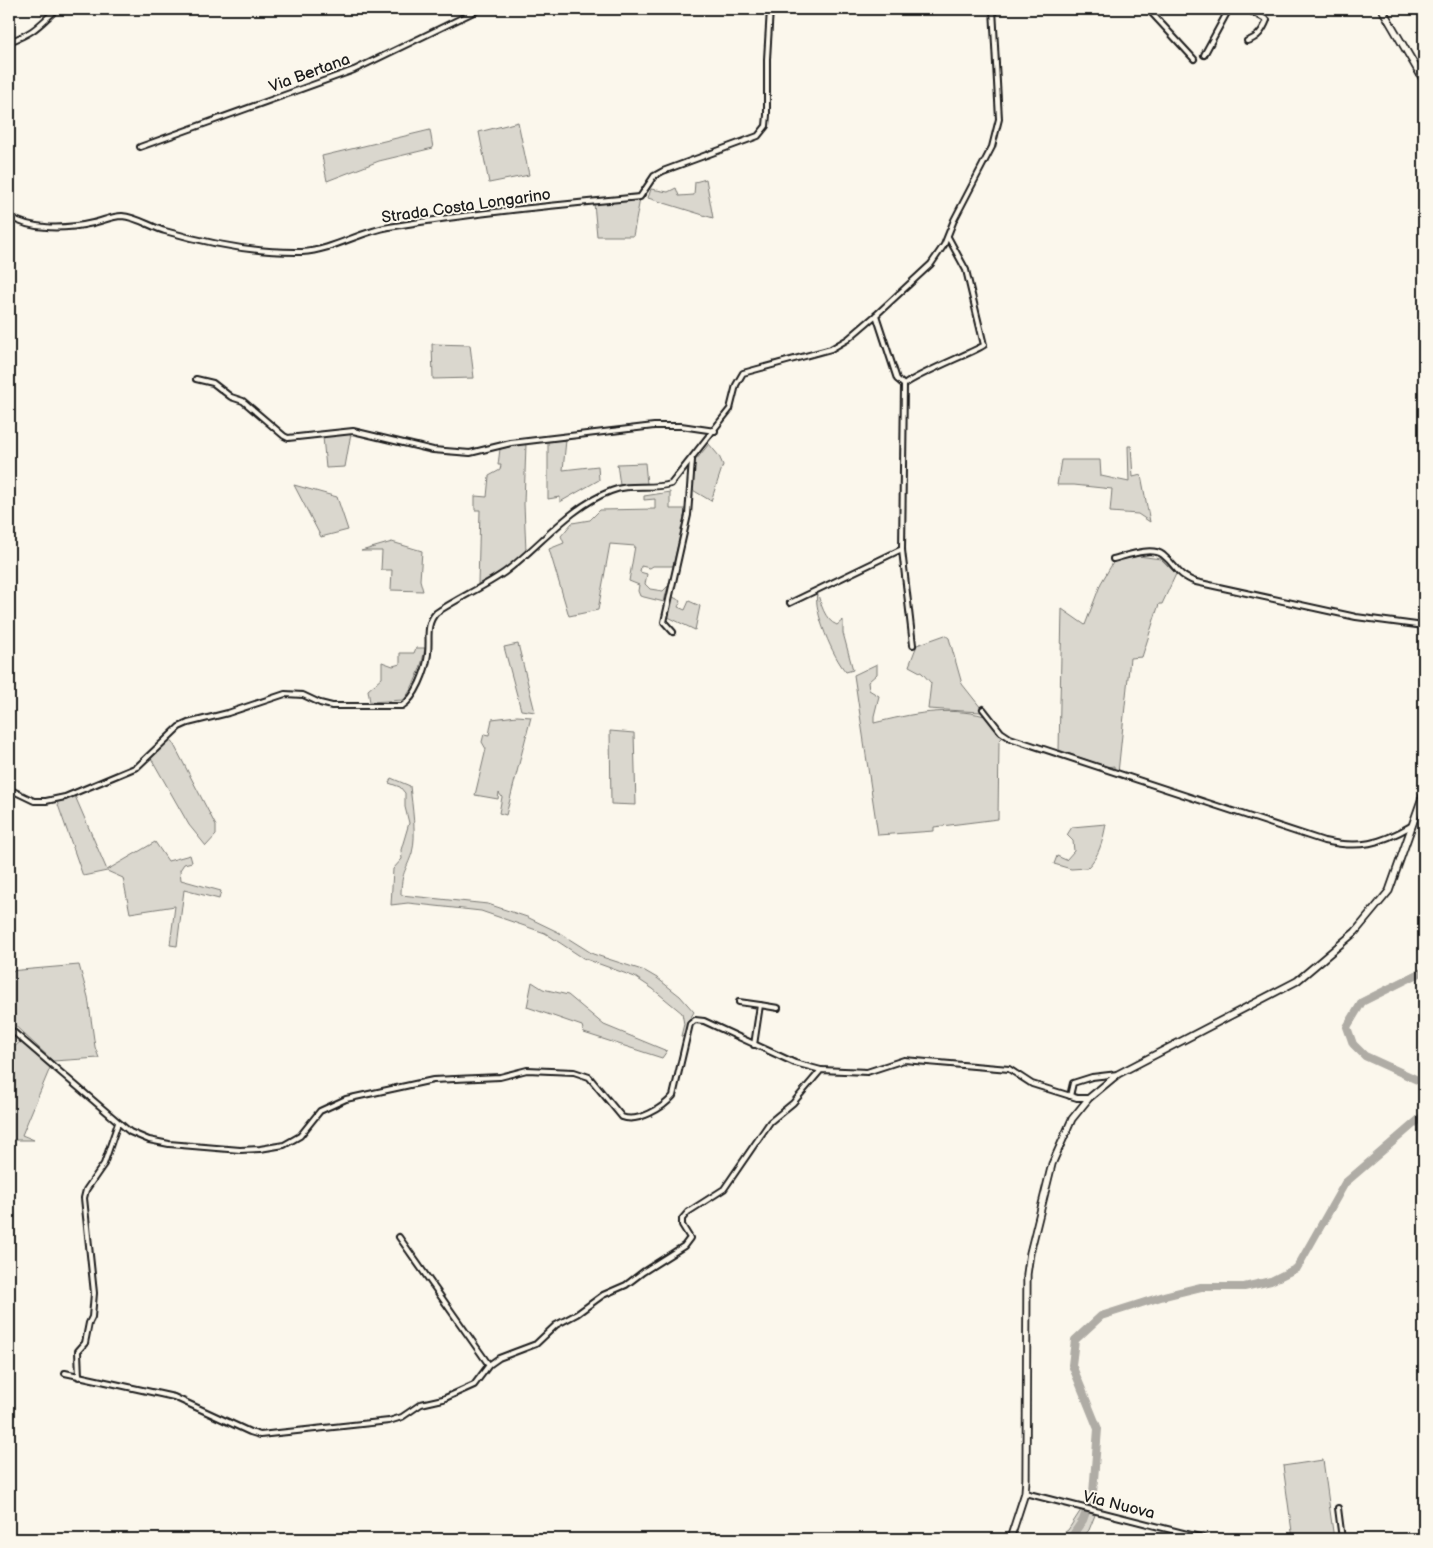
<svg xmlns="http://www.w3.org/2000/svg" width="1433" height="1548" font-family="'Balsamiq Sans',sans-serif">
	<rect width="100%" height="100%" fill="#fbf7ec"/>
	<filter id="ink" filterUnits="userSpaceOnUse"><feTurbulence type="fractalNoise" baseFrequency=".02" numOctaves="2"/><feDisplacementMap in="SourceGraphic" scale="10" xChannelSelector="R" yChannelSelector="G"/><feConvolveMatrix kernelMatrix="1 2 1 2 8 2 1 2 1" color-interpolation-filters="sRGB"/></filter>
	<g filter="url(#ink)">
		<g fill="#dad7ce" stroke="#7b7a75">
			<polygon points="518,122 529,175 489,183 479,132"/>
			<polygon points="430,130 433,148 379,161 327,181 322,156"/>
			<polygon points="706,179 713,218 648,198 651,189 668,192 676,188 679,196 694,195 695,182"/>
			<polygon points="640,199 633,236 597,236 594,203"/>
			<polygon points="432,344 470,345 474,378 433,379"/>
			<polygon points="351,433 345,467 326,468 323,437"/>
			<polygon points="566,440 563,470 598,466 599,480 560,502 560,497 548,499 548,441"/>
			<polygon points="526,443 524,504 526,552 503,570 478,584 480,510 475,510 475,496 487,497 489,476 500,470 501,465 498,465 500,449"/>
			<polygon points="709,444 719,456 723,465 711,501 691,489 695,461"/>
			<polygon points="1128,446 1131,446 1133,477 1141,475 1150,522 1138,514 1110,512 1112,489 1074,485 1057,485 1061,460 1100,460 1101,476 1129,482"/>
			<polygon points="645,463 647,484 620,485 617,464"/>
			<polygon points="294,485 337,497 348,530 321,537"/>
			<polygon points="670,492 670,509 686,509 673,566 653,566 650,568 641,566 640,572 647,574 645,584 650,589 663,591 668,586 664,602 640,596 638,591 639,585 629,581 635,546 610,544 598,610 569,616 549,549 564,543 561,536 572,523 590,520 600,510 655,509 655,499 644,500 644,496"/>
			<polygon points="392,542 422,551 420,580 423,591 391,590 392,570 381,570 382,551 361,551"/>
			<polygon points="1138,556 1161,559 1176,574 1162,604 1159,604 1142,657 1130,658 1118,773 1114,771 1114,766 1107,767 1059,750 1062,609 1085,625 1101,583 1114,561"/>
			<path d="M817,592C821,603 824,620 837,625L843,620V633L853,670L846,672C833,657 813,611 817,592Z"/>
			<polygon points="671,596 681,601 678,607 685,610 689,601 700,606 695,630 666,616"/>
			<polygon points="945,635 949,638 962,684 981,708 981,712 928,709 931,683 922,673 909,666 917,645"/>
			<polygon points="518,644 535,712 521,710 504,647"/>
			<path d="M416,648H425C422,667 415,684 404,700L370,702L368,690L382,678V662L393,666L400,664V653H414Z"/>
			<path d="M877,664V674L868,682L869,690L879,696L874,716V723C911,714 947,706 985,716L1003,737L999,741L998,819L934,827V831L878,835L854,675Z"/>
			<polygon points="517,716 531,717 506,815 499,813 502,797 499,793 498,799 475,795 486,749 482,742 484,734 489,735 492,719"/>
			<polygon points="610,731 634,733 636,805 611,804"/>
			<polygon points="171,739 216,826 216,835 206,846 189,825 151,758"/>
			<path d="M391,778L410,786C412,806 417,835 412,853C406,871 401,873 401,895L488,904L527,917L558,932L593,954L645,971L657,978L680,996L694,1012L688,1022L684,1037L681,1036L684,1024L682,1013L653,989L635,977L583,958L545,933L481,911L408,903L391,905L393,869L402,859L401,850L409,823L405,807V793L400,787L389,783Z"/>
			<polygon points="75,796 107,870 155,842 168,861 190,855 192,862 184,864 180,870 181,880 221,891 219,899 184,890 177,946 170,945 175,906 130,913 123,878 107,871 83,876 57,802"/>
			<path d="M1106,824C1103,840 1099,857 1087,868L1071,869L1054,864L1057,856L1066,860L1074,851L1073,841L1067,835L1072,827Z"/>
			<polygon points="79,965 88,997 95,1047 99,1058 53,1061 9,1020 9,971"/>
			<polygon points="532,982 543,989 568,995 604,1025 667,1051 662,1058 584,1033 582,1026 527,1007"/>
			<polygon points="21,1041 50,1068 22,1135 34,1140 9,1140 9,1056 10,1051"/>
			<polygon points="1323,1460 1334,1539 1293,1539 1283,1466"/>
			<polygon points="1081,1510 1095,1515 1089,1530 1082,1538 1055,1539 1068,1530"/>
		</g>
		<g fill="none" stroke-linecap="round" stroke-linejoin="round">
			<g stroke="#afaca5" stroke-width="8">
				<polyline points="1424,971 1362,1002 1347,1027 1353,1044 1365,1056 1424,1083"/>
				<polyline points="1070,1539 1083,1520 1093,1493 1098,1429 1072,1365 1075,1340 1101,1316 1164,1296 1201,1287 1244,1287 1271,1281 1297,1268 1345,1183 1424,1115"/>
			</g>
			<g stroke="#1c1c1c" stroke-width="8">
				<g id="street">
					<polyline points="1148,9 1194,59"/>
					<path d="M1247,41C1258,38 1263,30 1267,20L1247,9"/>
					<path d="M9,42C35,32 37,27 57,9"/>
					<polyline points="1204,55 1229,9"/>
					<polyline points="140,147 354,70 480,9"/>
					<path d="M9,216C31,231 67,229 93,223C102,221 113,216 122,216C137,217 151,227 165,231C210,244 255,253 302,252C333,250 359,232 389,227C472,213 556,205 640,197L654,176L663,171L758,136L766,126L767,115V59L770,9"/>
					<polyline points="876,315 897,379 904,385"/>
					<polyline points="196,379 213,383 231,397 243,401 284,436 288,438 353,431 433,450 470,453 511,443 654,426 681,426 715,431"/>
					<path d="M1113,559C1126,556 1151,546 1163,555C1178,567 1175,574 1196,582L1356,617L1424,626"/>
					<polyline points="790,603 902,549"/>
					<polyline points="673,632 664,622 688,515 692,460"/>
					<path d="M913,645L902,550L904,385C917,374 981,349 984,345L966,270L948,237"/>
					<path d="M983,709L1001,732L1010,738L1324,841C1360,849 1380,844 1411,826"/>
					<path d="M9,789L34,801H46L65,797L137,767L179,727L188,723L228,713L285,694L303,695L320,703L332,706H402C416,697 426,671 428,654C430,639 425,625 436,613C458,598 484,587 505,572C540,546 569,507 611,491C630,483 651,490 671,484L730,409L736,385L743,373L831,349L848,339L876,315L931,264L944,245L954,220L992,147L999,119L993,9"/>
					<polyline points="739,1002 760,1005 754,1045"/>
					<polyline points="760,1005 778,1008"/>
					<path d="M9,1028L130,1132L149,1140L169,1144L240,1150L260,1149L284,1145L300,1136L320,1111L346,1099L433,1080L500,1077L527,1070L574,1072L589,1077L622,1117C638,1123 663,1108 673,1096L690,1024L695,1020L704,1021L795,1063L821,1070"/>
					<polyline points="1070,1096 1073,1083 1092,1077 1118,1074"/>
					<polyline points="399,1237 489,1365"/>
					<polyline points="65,1373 174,1397 250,1432 260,1435 389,1421 402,1417 421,1404 443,1399 474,1385 489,1365 499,1358 536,1344 556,1325 577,1314 603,1295 626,1285 643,1272 684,1246 690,1238 682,1225 682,1219 688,1212 724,1189 770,1122 793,1103 821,1070 867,1072 904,1060 1009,1069 1032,1084 1077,1098 1089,1098"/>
					<polyline points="79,1377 78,1351 85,1343 89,1323 92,1317 94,1293 84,1198 86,1190 104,1164 118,1123"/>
					<polyline points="1025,1493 1207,1539"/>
					<polyline points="1338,1508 1342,1539"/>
				</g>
			</g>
			<g stroke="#1c1c1c" stroke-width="9">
				<g id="secondary">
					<polyline points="1382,9 1424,81"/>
					<polyline points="1010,1539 1025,1493 1026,1479 1027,1274 1030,1253 1052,1164 1072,1119 1089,1098 1118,1074 1297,981 1355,932 1389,891 1424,792"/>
				</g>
			</g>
			<use href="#street" stroke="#fbf7ec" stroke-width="4"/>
			<use href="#secondary" stroke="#fbf7ec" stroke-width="5.5"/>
		</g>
	</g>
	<g text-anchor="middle" stroke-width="4" stroke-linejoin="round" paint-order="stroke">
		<g font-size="16" fill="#1c1c1c" stroke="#fbf7ec">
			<text transform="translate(309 72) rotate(-20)" y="6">Via Bertana</text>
			<text transform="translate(466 205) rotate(-8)" y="6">Strada Costa Longarino</text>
			<text transform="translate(1119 1504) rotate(14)" y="6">Via Nuova</text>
		</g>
	</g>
	<rect width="1433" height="1548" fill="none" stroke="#fbf7ec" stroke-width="30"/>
	<rect x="15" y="15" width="1403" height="1518" fill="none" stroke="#1c1c1c" stroke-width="2" filter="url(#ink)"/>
</svg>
